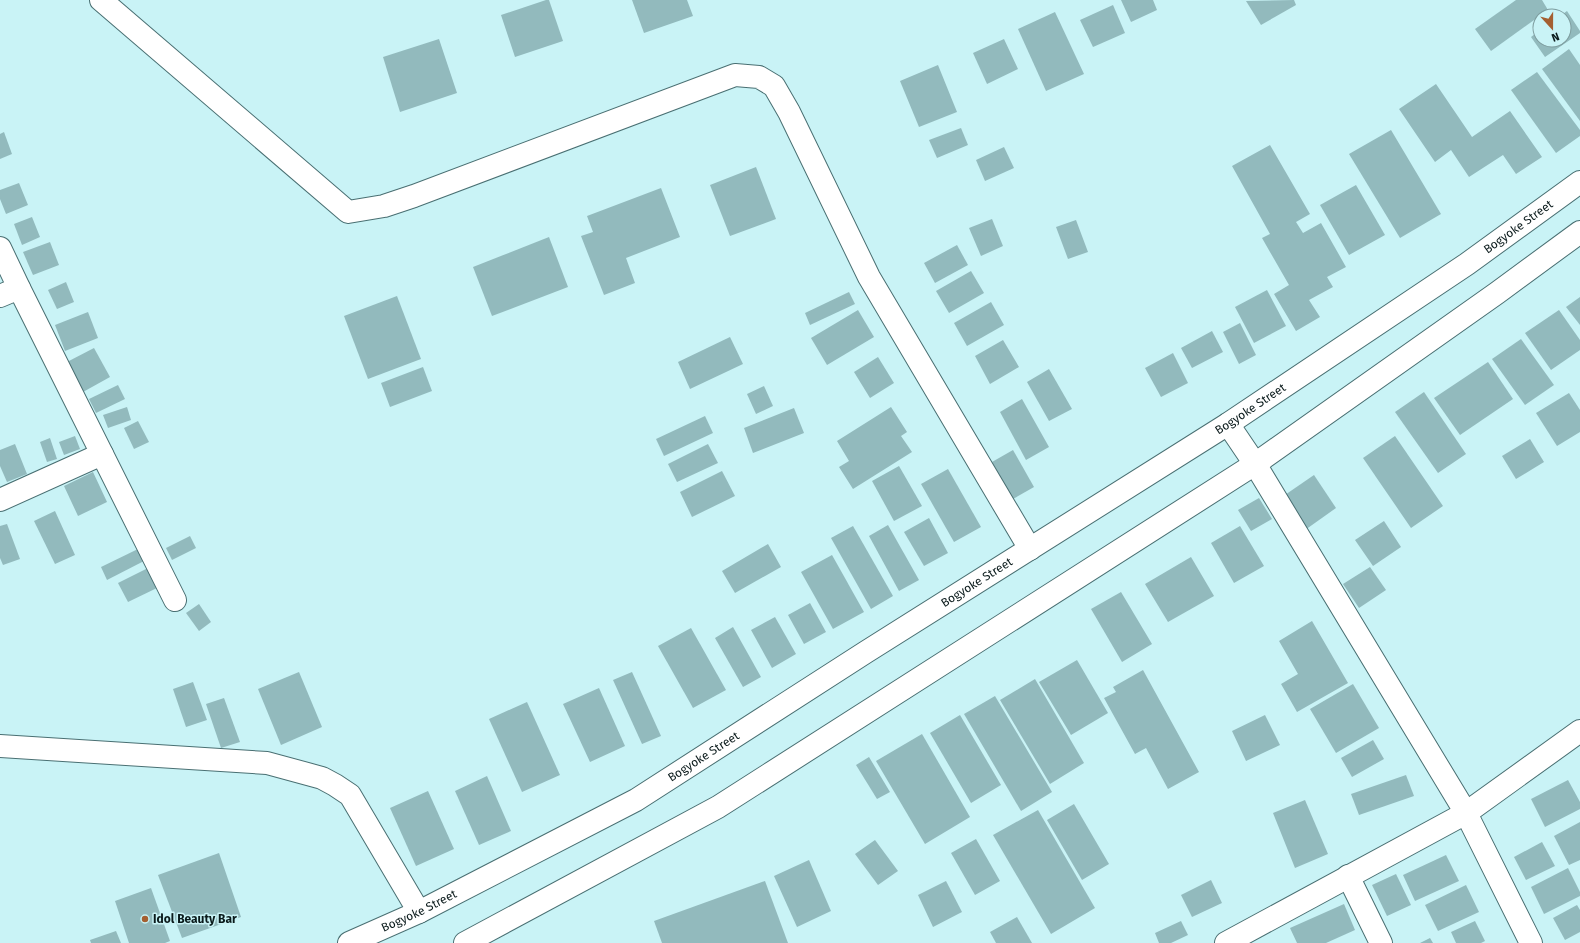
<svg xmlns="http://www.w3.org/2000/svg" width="1580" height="943" font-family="'Fira Sans',sans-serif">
	<rect width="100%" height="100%" fill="#c9f3f6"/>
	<g fill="#92babd">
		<polygon points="546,0 549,0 563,41 515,57 501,15"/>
		<polygon points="632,0 687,0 693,16 644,33"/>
		<polygon points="1121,0 1153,0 1157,10 1131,22"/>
		<polygon points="1294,0 1296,5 1261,25 1246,1"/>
		<polygon points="1516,0 1542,0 1548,10 1491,51 1475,29"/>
		<polygon points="1113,5 1125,33 1093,47 1080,20"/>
		<polygon points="1567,11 1580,31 1580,33 1545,57 1531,37 1540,30 1540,40 1564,40 1564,16 1560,16"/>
		<polygon points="1055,12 1084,74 1046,91 1018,29"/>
		<polygon points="439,39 457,93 400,112 383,57"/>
		<polygon points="1004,39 1018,69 987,84 973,53"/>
		<polygon points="1569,49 1580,65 1580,121 1542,69"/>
		<polygon points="938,65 957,112 919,127 900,81"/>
		<polygon points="1537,72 1580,130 1580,136 1556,153 1511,90"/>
		<polygon points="1436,84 1472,137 1510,111 1542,157 1516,174 1503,155 1469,177 1451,150 1435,162 1399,109"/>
		<polygon points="961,128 968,145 937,158 929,140"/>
		<polygon points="1391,130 1441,214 1400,238 1349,154"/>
		<polygon points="4,132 12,154 0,159 0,134"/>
		<polygon points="1270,145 1310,214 1296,222 1303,233 1321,223 1346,267 1327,277 1333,287 1309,300 1320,317 1296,331 1274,294 1289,285 1262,238 1270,234 1232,166"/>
		<polygon points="1004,147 1014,168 985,181 976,160"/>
		<polygon points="756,167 776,219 730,236 710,185"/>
		<polygon points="19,183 28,205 6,214 0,199 0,190"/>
		<polygon points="1356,185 1385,235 1349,255 1320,205"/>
		<polygon points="661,188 680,237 626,258 635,283 604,295 581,236 593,232 587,216"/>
		<polygon points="32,217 40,237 22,245 14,224"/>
		<polygon points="992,219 1003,246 981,256 969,228"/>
		<polygon points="1076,220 1088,252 1068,259 1056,227"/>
		<polygon points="549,237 568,287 492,316 473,267"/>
		<polygon points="50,242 59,265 33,275 23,252"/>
		<polygon points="957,245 968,265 935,283 924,263"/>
		<polygon points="971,271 984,293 949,313 936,291"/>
		<polygon points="66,282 74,302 57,309 48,290"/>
		<polygon points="1267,290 1286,326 1254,343 1235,307"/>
		<polygon points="849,292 855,304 810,325 805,313"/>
		<polygon points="397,296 421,359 368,379 344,316"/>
		<polygon points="1580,297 1580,325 1566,307"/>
		<polygon points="991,302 1004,325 967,346 954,323"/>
		<polygon points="858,310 874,337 827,365 811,338"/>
		<polygon points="1559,310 1580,340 1580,350 1551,370 1525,333"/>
		<polygon points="88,312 98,338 65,351 55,325"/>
		<polygon points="1240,323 1256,355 1239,364 1223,332"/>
		<polygon points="1212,331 1223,352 1192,368 1181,348"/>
		<polygon points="730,337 743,364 690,389 678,362"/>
		<polygon points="1521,339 1554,385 1525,405 1492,359"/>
		<polygon points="1003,340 1019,367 990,384 975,356"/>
		<polygon points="94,348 110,377 83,392 67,362"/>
		<polygon points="1173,353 1188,383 1161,397 1145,368"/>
		<polygon points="878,357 894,383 870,398 854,372"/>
		<polygon points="1488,362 1513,399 1460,435 1434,398"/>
		<polygon points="423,367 432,391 390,407 381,383"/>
		<polygon points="1049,369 1072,409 1049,421 1027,382"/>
		<polygon points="118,385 125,399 96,413 89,399"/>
		<polygon points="764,386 773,406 756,414 747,394"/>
		<polygon points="1424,392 1466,454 1438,473 1395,412"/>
		<polygon points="1569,393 1580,410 1580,432 1557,446 1536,413"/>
		<polygon points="1022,399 1049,447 1026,460 1000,412"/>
		<polygon points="127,407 131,420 108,428 103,415"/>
		<polygon points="891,407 907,432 901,436 912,452 853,489 839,467 849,461 837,441"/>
		<polygon points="794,408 804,433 753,453 744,428"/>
		<polygon points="705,416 713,433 664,456 656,439"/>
		<polygon points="138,421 149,442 134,449 124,428"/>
		<polygon points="75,436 80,449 64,455 59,442"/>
		<polygon points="1395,436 1443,506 1411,528 1363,458"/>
		<polygon points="50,438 57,459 47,462 40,442"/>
		<polygon points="1530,439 1544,462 1516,479 1502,456"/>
		<polygon points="15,444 27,474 7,482 0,466 0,450"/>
		<polygon points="708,444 718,463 677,482 668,464"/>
		<polygon points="1013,450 1034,487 1013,499 992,462"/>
		<polygon points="899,466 922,506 894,521 872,481"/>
		<polygon points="948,469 981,527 954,542 921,484"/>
		<polygon points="722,471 735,496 692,517 680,492"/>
		<polygon points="93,472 107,502 78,516 64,486"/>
		<polygon points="1314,475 1336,508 1305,530 1282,497"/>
		<polygon points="1259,498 1272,519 1251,531 1238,510"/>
		<polygon points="55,511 75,555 55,564 34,521"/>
		<polygon points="929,518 948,553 924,566 904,532"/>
		<polygon points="1384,521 1401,547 1373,566 1355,540"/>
		<polygon points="7,524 20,559 3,565 0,558 0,526"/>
		<polygon points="888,525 919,580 899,591 869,536"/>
		<polygon points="853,526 893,596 871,609 831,538"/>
		<polygon points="1240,526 1264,566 1234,583 1211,543"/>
		<polygon points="190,536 196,548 172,560 166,548"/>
		<polygon points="768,544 781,567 735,593 722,571"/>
		<polygon points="138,549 144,561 107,580 101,567"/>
		<polygon points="832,555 864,612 833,629 801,572"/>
		<polygon points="1191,557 1214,596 1168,622 1145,584"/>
		<polygon points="1370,567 1386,590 1359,608 1343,584"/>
		<polygon points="148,568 159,587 128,602 118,583"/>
		<polygon points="1121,592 1152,644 1122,662 1091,609"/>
		<polygon points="810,603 826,632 804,644 788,615"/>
		<polygon points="199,604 211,622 199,631 186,613"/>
		<polygon points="775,617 796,654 772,668 751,630"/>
		<polygon points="1312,621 1348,683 1297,712 1281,684 1298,674 1279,641"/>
		<polygon points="733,627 761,677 743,687 715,638"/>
		<polygon points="691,628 726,690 693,708 658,646"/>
		<polygon points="1077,660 1108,713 1071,735 1039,682"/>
		<polygon points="1143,670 1199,772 1168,789 1146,748 1135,754 1104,698 1116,692 1113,687"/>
		<polygon points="299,672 322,727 281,745 258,689"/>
		<polygon points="632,672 661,736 642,744 613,680"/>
		<polygon points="1035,679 1084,763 1050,784 1000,700"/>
		<polygon points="193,682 207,720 186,727 173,689"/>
		<polygon points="1353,684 1379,728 1336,753 1310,709"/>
		<polygon points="599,688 625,746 590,762 563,704"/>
		<polygon points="995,696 1052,792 1021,811 964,714"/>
		<polygon points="224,698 240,742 221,748 206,704"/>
		<polygon points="527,702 560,775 522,792 489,719"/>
		<polygon points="960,715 1001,785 971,803 930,733"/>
		<polygon points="1265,715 1280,745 1246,761 1232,731"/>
		<polygon points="922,734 970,817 925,844 876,761"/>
		<polygon points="1373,740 1384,759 1352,777 1341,758"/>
		<polygon points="869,757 890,792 877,799 856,765"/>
		<polygon points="1406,775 1414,796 1359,815 1351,794"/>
		<polygon points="487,776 511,831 479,845 455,791"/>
		<polygon points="1568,780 1580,802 1580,809 1545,827 1531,799"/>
		<polygon points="428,791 454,849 416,866 390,808"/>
		<polygon points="1305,800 1328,854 1295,868 1273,813"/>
		<polygon points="1074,804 1109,864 1082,880 1047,820"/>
		<polygon points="1038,810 1095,908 1051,934 993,835"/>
		<polygon points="1580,822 1580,860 1569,865 1554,836"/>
		<polygon points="976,839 1000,881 975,895 951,853"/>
		<polygon points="875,840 898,871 878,885 855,854"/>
		<polygon points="1542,842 1555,866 1526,880 1514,857"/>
		<polygon points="219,853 241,917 182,938 158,875"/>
		<polygon points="1446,855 1459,881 1415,901 1403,875"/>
		<polygon points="809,860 831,911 797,927 774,876"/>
		<polygon points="1568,868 1580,892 1580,896 1544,914 1531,887"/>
		<polygon points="1396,874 1411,905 1387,916 1372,885"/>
		<polygon points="1211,880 1222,903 1192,917 1181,895"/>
		<polygon points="765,881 788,943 662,943 654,921"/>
		<polygon points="946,881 962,912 933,927 918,895"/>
		<polygon points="1466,885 1479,912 1438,931 1425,905"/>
		<polygon points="151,888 170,941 165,943 129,943 115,901"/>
		<polygon points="1344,904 1355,930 1326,943 1297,943 1290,928"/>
		<polygon points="1577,905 1580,910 1580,932 1565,940 1553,918"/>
		<polygon points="1017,917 1032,943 996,943 990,932"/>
		<polygon points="1181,921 1188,935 1171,943 1159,943 1155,933"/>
		<polygon points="1475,921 1485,941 1481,943 1456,943 1451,932"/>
		<polygon points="116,931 121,943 91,943 90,940"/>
		<polygon points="1430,938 1433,943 1420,943"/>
	</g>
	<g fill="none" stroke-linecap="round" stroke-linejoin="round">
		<g stroke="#496f72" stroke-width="24">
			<g id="minor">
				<polyline points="101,0 348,212 384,206 414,196 735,75 759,77 774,86 789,112 869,277 1030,549"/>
				<polyline points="0,248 19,288 175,600"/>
				<polyline points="0,296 19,288"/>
				<polyline points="1228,424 1255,464 1466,813 1531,943"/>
				<polyline points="0,500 102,454"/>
				<polyline points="0,746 267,763 322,778 335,785 350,795 419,912"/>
				<polyline points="1348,876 1381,943"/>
				<polyline points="1226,943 1466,813 1580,731"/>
			</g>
		</g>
		<g stroke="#496f72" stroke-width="24">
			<g id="major">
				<path id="s1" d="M349,943L419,912L636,800L866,652L1228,424L1467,264L1580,182"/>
				<polyline points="465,943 718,807 1255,464 1497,293 1580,232"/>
			</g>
		</g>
		<use href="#minor" stroke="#fff" stroke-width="22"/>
		<use href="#major" stroke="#fff" stroke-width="22"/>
	</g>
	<circle fill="#a45f31" stroke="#c9f3f6" stroke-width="1.5" cx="145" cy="919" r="4"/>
	<g text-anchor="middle" stroke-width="3" stroke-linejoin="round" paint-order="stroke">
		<g font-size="12" fill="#0a1a1b" stroke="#c9f3f6">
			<text dy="4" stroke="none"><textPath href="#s1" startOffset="1373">Bogyoke Street</textPath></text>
			<text dy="4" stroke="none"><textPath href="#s1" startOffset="1049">Bogyoke Street</textPath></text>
			<text dy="4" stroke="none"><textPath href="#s1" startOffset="725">Bogyoke Street</textPath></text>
			<text dy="4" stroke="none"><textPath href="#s1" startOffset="401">Bogyoke Street</textPath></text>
			<text dy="4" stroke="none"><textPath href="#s1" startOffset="77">Bogyoke Street</textPath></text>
		</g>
		<g font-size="12" font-weight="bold" fill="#0a1a1b" stroke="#c9f3f6" text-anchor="start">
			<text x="153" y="923">Idol Beauty Bar</text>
		</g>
	</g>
	<g transform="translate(1552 28) rotate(159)"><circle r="19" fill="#c9f3f6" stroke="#7d9c9e"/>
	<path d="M0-3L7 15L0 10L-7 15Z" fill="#a45f31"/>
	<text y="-6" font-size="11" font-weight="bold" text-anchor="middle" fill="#0a1a1b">N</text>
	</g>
</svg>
